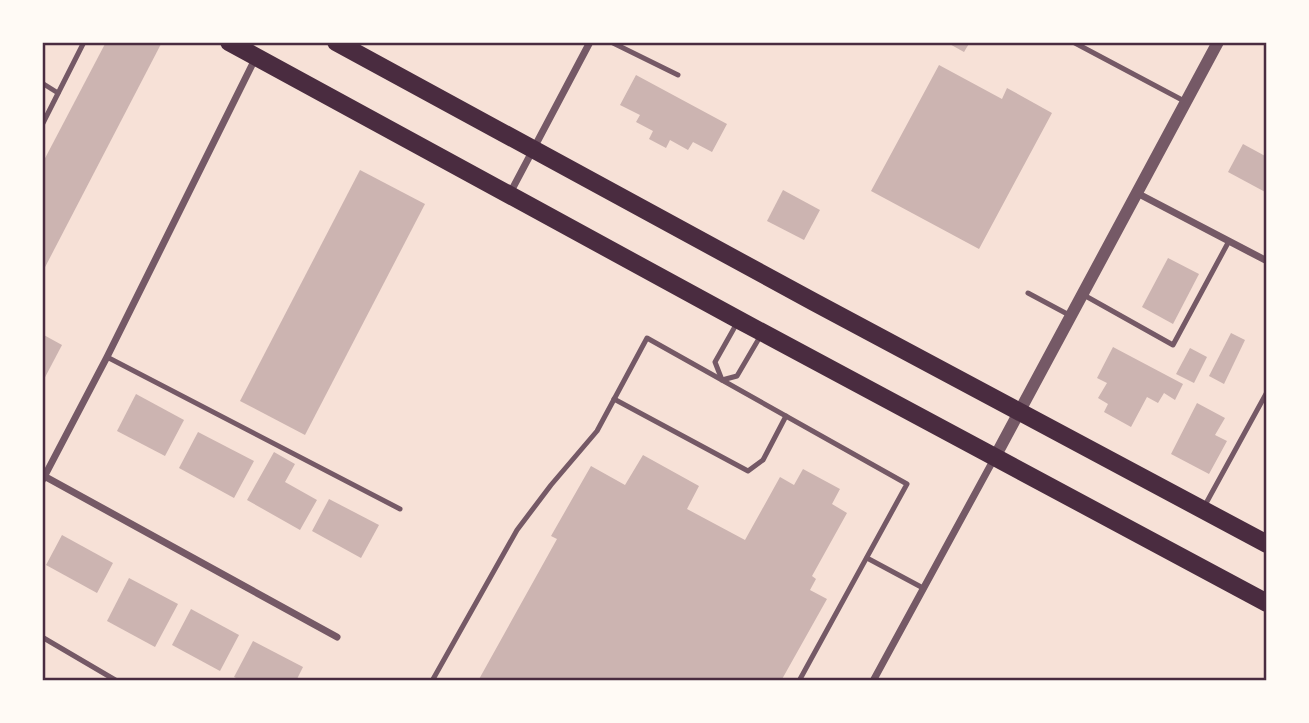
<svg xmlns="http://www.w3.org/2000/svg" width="1309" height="723" font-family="'Sofia Sans Condensed',sans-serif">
	<rect width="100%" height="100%" fill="#f7e1d7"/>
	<g fill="#ccb4b1">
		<polygon points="106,42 157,42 161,44 42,273 42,164"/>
		<polygon points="946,42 970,42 964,52"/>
		<polygon points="939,65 1002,99 1007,88 1052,113 979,249 871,191"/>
		<polygon points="636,75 727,124 712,152 693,142 688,150 670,140 666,148 649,139 653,131 636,122 640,115 620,105"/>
		<polygon points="1243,144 1267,157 1267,193 1228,172"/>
		<polygon points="360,170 425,204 305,435 240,401"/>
		<polygon points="783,190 820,210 804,240 767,221"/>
		<polygon points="1168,258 1199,274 1173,324 1142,307"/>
		<polygon points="1231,333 1245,340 1224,384 1209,376"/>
		<polygon points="42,334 62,345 42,383"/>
		<polygon points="1113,347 1183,384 1175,400 1164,393 1158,403 1147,397 1131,427 1104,412 1108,404 1098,398 1107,383 1097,378"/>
		<polygon points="1190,348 1207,357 1194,383 1176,374"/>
		<polygon points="136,394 184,420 165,456 117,431"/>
		<polygon points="1197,403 1225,418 1215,435 1227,441 1209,474 1171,454"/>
		<polygon points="198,432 254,461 234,498 179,468"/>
		<polygon points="274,452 295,464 285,482 317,500 300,530 247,500"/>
		<polygon points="643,455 699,486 687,509 745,540 780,477 794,485 803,469 840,489 832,504 847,513 812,576 816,579 810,590 827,599 781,681 478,681 557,539 551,536 591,466 625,485"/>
		<polygon points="329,499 379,525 361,558 312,531"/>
		<polygon points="62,535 113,563 97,593 46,565"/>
		<polygon points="129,578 178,604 155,647 107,621"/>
		<polygon points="191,609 239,635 220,671 172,645"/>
		<polygon points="253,641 303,667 296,681 242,681 234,677"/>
	</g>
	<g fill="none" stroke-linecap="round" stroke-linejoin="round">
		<g stroke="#755966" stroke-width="5">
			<polyline points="611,42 678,75"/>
			<polyline points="1073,42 1186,102"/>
			<polyline points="42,83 58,93"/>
			<polyline points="42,125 84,42"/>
			<polyline points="1028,293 1071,316"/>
			<polyline points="1082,294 1173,345 1229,241"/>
			<polyline points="737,323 715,362 722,380 737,376 761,335"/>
			<polyline points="107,357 400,509"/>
			<polyline points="614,399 748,471 763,460 786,416"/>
			<polyline points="1204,507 1267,392"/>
			<polyline points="867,558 923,588"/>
			<polyline points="42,637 117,681"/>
			<polyline points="432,681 517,530 551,485 597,431 647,338 907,484 799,681"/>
		</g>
		<g stroke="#755966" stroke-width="7">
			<polyline points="1137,193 1267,261"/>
			<polyline points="509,195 590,42"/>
			<polyline points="44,476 337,637"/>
			<polyline points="42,481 107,357 256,57"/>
			<polyline points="873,681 995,457"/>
		</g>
		<polyline stroke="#755966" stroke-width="12" points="995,457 1218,42"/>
		<g stroke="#4a2c40" stroke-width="18">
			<polyline points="229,42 739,320 1267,603"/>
			<polyline points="336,42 814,302 1267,544"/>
		</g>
	</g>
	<rect width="1309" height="723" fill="none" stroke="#fffaf5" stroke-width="88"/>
	<rect x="44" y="44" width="1221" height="635" fill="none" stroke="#4a2c40" stroke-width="2.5"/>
</svg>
